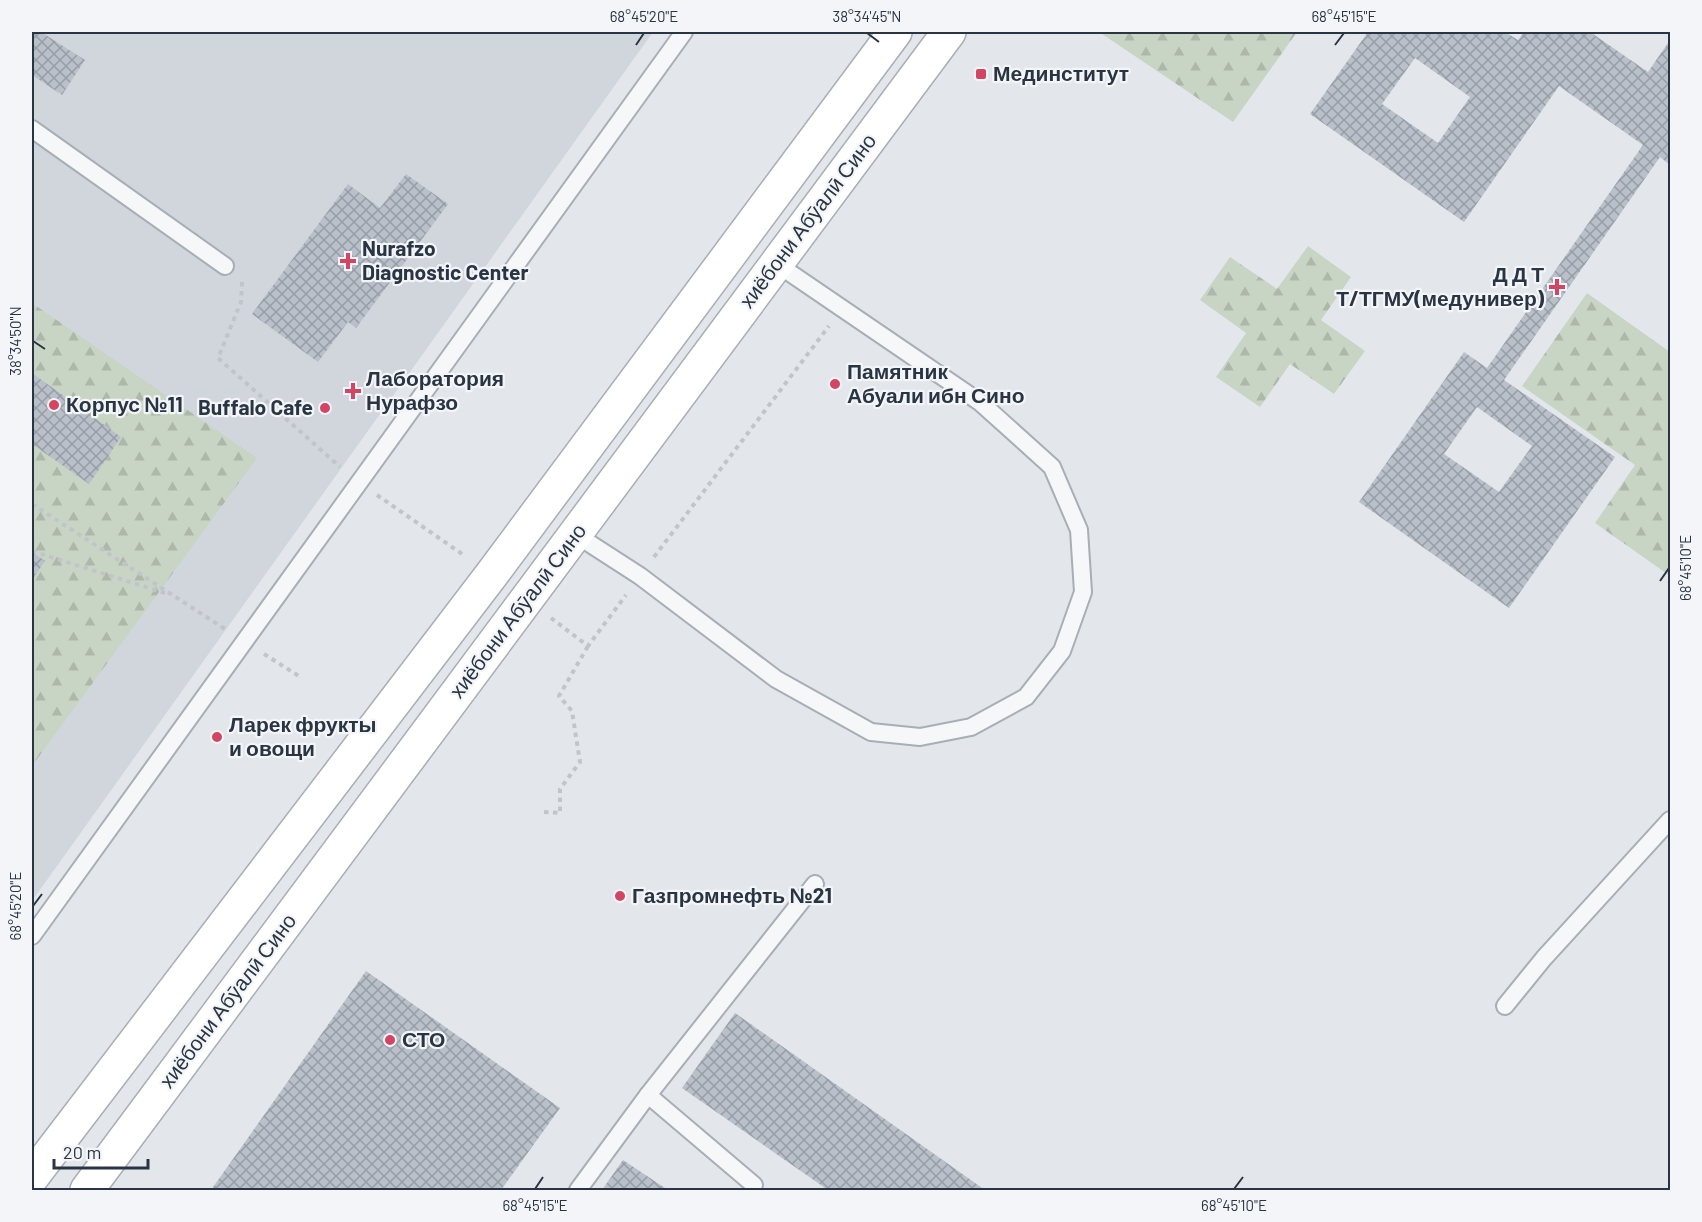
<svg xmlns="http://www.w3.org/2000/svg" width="1702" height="1222" font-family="Barlow,sans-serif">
	<defs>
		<pattern id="forest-firs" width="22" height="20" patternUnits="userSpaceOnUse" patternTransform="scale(1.5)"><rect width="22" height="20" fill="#c9d5c4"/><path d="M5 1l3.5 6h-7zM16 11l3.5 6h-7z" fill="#adb7aa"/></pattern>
		<pattern id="building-cross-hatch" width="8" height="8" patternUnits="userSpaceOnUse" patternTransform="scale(1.5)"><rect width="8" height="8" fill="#bac0c9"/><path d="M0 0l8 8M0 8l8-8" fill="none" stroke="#979da5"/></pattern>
	</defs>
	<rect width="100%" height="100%" fill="#e3e7eb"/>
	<polygon fill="#d1d6dd" points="32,32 653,32 32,901"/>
	<g fill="url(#forest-firs)">
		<polygon points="1099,32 1297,32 1233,122"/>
		<polygon points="1308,246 1351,277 1321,320 1365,351 1334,394 1290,364 1260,407 1216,377 1246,333 1200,300 1230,257 1277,289"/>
		<polygon points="1587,293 1670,352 1670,576 1595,523 1635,465 1522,386"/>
		<polygon points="32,303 257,458 32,766"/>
	</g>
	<g fill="url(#building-cross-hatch)" fill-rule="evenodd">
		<polygon points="32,32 41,32 85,60 62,95 32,75"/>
		<path d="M1368,32H1505L1518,40L1524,32H1594L1593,34L1648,72L1670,40V165L1660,157L1504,380L1615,457L1509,608L1359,502L1464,352L1487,368L1643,145L1559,86L1464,222L1310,114ZM1415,58L1470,97L1438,143L1382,104ZM1477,407L1532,446L1499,492L1444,454Z"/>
		<polygon points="406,174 448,204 356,328 348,322 318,362 252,314 348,184 380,208"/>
		<polygon points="32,373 121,437 89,484 32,444"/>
		<polygon points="32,552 45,561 32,580"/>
		<polygon points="366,971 560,1108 501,1190 211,1190"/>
		<polygon points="735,1013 985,1190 828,1190 682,1088"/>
		<polygon points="623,1160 668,1190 602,1190"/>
	</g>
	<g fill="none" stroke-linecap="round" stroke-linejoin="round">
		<g stroke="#a8aeb6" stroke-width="20">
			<g id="service">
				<polyline points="32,129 225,266"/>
				<polyline points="575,534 640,576 776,679 871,732 920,737 971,727 1026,697 1062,651 1083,592 1079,530 1052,467 981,403 777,264"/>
				<polyline points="32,936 684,32"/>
				<polyline points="1505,1006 1544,958 1670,820"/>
				<polyline points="648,1095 754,1185"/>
				<polyline points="578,1190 648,1095 815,884"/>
			</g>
		</g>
		<g stroke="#a8aeb6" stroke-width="36">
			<g id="secondary">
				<polyline points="32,1177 492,574 895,32"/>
				<polyline points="87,1190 949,32"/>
			</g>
		</g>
		<g stroke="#c1c5ca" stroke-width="4" stroke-dasharray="4.5 4.5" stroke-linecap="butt">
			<polyline points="242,282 241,302 218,358 340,467"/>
			<polyline points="377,495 465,556"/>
			<polyline points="32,504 225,629"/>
			<polyline points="32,551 168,594"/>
			<polyline points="654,557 829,326"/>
			<polyline points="551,618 588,646 626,595"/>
			<polyline points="264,654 302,678"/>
			<polyline points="544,812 560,813 560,789 580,762 572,711 559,696 588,646"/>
		</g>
		<use href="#service" stroke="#f6f7f9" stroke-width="16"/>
		<use href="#secondary" stroke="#fff" stroke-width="33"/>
	</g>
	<path fill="none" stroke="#2a3544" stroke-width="2" d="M867,33L879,42M636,45L644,33M1335,45L1344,33M33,341L45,349M1660,581L1669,568M33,906L42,894M535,1189L543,1177M1234,1189L1243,1177"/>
	<g fill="#d24664" stroke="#f3f5f8" stroke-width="2">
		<rect x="975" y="68" width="12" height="12" rx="3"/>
		<path d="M345 252h6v6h6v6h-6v6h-6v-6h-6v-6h6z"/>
		<path d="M1554 278h6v6h6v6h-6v6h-6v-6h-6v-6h6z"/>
		<circle cx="835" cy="384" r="6"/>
		<path d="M350 382h6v6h6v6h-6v6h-6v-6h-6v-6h6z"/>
		<circle cx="54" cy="405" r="6"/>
		<circle cx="325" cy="408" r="6"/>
		<circle cx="217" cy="737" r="6"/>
		<circle cx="620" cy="896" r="6"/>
		<circle cx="390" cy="1040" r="6"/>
	</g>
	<g text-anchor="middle" stroke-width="4.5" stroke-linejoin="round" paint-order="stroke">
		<g font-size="21" font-weight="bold" fill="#2a3544" stroke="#f3f5f8" text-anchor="start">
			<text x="993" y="81">Мединститут</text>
			<text x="362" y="256">Nurafzo<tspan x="362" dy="24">Diagnostic Center</tspan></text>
			<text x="1544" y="282" text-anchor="end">Д Д Т<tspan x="1544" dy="24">Т/ТГМУ(медунивер)</tspan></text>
			<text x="847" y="379">Памятник<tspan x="847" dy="24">Абуали ибн Сино</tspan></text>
			<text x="366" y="386">Лаборатория<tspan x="366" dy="24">Нурафзо</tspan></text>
			<text x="66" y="412">Корпус №11</text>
			<text x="313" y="415" text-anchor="end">Buffalo Cafe</text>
			<text x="229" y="732">Ларек фрукты<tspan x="229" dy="24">и овощи</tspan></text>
			<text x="632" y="903">Газпромнефть №21</text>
			<text x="402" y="1047">СТО</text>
		</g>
		<g font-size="21" fill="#2a3544" stroke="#f3f5f8">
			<text transform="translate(808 221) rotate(-53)" y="7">хиёбони Абӯалӣ Сино</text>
			<text transform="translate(518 611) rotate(-53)" y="7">хиёбони Абӯалӣ Сино</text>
			<text transform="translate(228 1001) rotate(-53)" y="7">хиёбони Абӯалӣ Сино</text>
		</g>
	</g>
	<rect width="1702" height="1222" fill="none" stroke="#f3f5f8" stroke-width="66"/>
	<path d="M54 1159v9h94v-9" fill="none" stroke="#2a3544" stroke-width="3"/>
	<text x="63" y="1159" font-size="18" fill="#2a3544" stroke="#f3f5f8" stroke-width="4.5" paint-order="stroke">20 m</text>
	<rect x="33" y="33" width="1636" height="1156" fill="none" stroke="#2a3544" stroke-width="2"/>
	<g font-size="15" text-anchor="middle" fill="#2a3544">
		<text x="644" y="22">68°45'20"E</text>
		<text x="867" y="22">38°34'45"N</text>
		<text x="1344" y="22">68°45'15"E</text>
		<text transform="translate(16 341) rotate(-90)" y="5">38°34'50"N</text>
		<text transform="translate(1686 568) rotate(-90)" y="5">68°45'10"E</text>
		<text transform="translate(16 906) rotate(-90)" y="5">68°45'20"E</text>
		<text x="535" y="1211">68°45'15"E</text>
		<text x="1234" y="1211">68°45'10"E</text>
	</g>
</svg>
